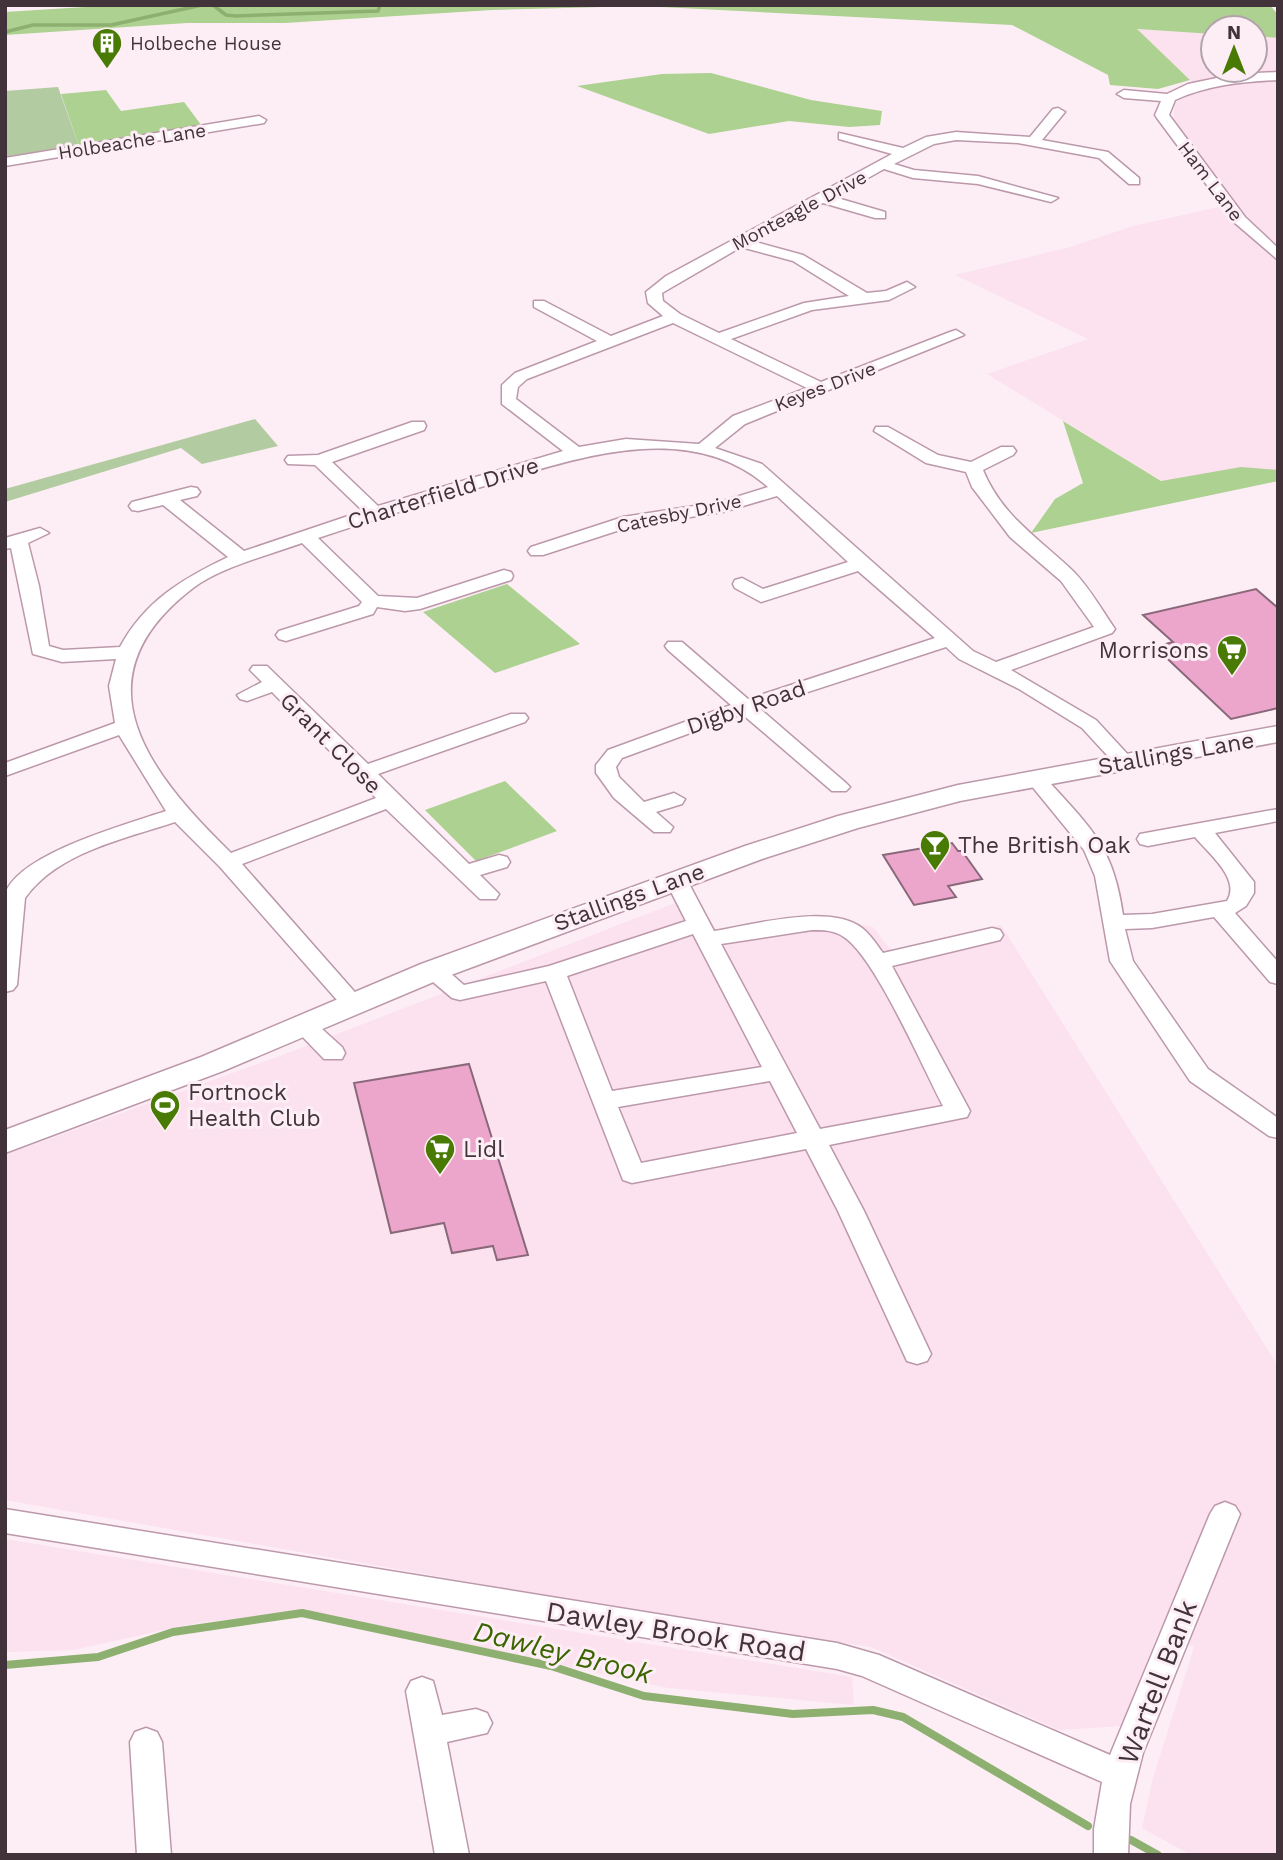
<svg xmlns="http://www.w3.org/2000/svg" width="1283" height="1860" font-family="'Work Sans',sans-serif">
	<rect width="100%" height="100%" fill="#fdeef5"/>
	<g fill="#fce1ef">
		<polygon points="1135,29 1213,34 1213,70 1255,70 1255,36 1278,38 1278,481 1191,499 987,374 1088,339 955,275 1070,247 1133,226 1236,203 1174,121 1174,103 1200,89"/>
		<polygon points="693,896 716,929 820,918 873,927 891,950 1001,925 1278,1366 1278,1855 1191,1855 1142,1828 1153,1778 1194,1647 1158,1633 1122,1726 1059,1730 871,1647 657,1615 5,1500 5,1155 296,1050"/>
		<polygon points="5,1539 852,1677 854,1705 668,1688 299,1610 186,1625 74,1650 5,1652"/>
	</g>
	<g fill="#b3cba1">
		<polygon points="58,87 79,146 5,157 5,91"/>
		<polygon points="255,419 278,446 202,464 181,448 5,502 5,489"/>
	</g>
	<g fill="#add190">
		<polygon points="117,5 1270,5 1278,15 1278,38 1255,36 1255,28 1213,28 1213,34 1137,29 1190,80 1158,89 1110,85 1108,75 1012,25 641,6 492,10 285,23 187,23 5,35 5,12"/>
		<polygon points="711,73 811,100 882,111 880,125 849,127 789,121 709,134 577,86 662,74"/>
		<polygon points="106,90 121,111 184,102 202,126 79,146 61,94"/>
		<polygon points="1063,421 1161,481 1241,467 1278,470 1278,481 1031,533 1055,499 1083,483"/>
		<polygon points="507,584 580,644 495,673 423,612"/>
		<polygon points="505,781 557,831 476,861 425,810"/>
	</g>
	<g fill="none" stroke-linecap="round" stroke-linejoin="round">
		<g stroke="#8db070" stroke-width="3.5">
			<polyline points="213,5 226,15 236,16 378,11 380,5"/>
			<polyline points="5,32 33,25 111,25 202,5"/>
		</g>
		<g stroke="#8db070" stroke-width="8">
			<polyline points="5,1665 98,1657 173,1632 302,1613 551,1666 644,1696 793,1714 873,1710 903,1717 1088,1826"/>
			<polyline points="1131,1840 1158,1855"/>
		</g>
	</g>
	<g fill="#eca6cc" stroke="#89687a" stroke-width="2">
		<polygon points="1256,589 1278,608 1278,708 1231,719 1155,647 1173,642 1143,615"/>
		<polygon points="952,843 958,851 962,851 982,879 948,886 956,897 914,905 883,855"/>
		<polygon points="469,1064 528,1255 497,1260 493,1246 452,1253 444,1223 391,1233 354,1083"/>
	</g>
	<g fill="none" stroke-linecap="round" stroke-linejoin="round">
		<g stroke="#bc98ab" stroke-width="3">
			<g id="minor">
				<path d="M1278,72V80C1241,82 1208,85 1175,100L1169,115L1245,217L1278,248V260L1235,223L1157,118L1155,115L1161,101L1124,98L1117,94L1124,90L1167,94L1188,84L1236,74Z"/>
				<path d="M1058,108L1065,112L1042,140L1108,152L1139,178V184H1129L1099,158L1018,143L956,140L934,144L894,164L914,170L978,176L1058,198L1051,202L978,184L913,178L884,169L834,197L885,212V218H875L823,203L752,241L803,255L867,293L886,291L907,282L915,287L889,300L812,310L731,339L821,382L950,332L956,330L964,335L745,424L715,448L762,464L973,651L996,662L1094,627L1061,581L1010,537L972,487L966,472L926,463L874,431L876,427H888L938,455L971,462L1001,447H1013L1016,451L1013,455L983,470C1002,516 1038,538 1073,571C1089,587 1102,610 1115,629L1112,633L1011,670L1096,720L1132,759L1135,763L1132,767H1118L1082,728L1019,689L959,659L946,647L759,708L846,783L850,787L846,791H832L742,714L622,758L616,767L619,777L644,802L674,793L685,799L682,804L656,812L673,827L670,832H654L614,798L596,773V765L608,750L731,705L668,650L665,646L668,642H682L748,699L935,638L858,571L761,602L735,588L733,584L735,580L742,578L763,589L848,562L777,496L723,512L632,526L543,555H531L528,551L531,547L623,517L720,502L768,487C687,416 571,460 481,487C427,503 372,520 318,538L378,596L417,598L504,570L511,572L513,576L511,580L420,609L405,611L377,607L373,614L286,641L279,639L276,635L279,631L359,606L362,602L302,543C269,555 221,567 193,588C74,679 148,772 231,853L376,798L272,692L247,701L240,699L237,695L262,682L250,670L253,666H267L368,764L511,714H525L528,718L525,722L378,774L469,864L499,855L507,857L510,862L507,867L480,875L499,894L496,899H480L386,809L242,864L360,998L364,1003L360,1008H344L220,867L175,822C124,839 58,852 25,898L17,985L13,990L5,992C5,973 1,908 5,894C19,853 128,824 166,811L119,735L5,776V763L115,723L109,686L116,659L62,662L33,654L11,548L5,549V538L40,528L49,533L28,543L39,586L49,646L63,650L120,647C145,601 182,579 228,557L163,505L138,511L132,510L129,506L132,502L191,487L197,488L200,492L197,496L180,500L244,551L363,511L315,465L288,464L285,460L288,456L318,455L412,422H424L426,426L424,430L332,462L378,506L563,451L502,404V385L515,373L597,341L534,307V301H544L611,336L663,316L648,303L646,292L666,276L892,154L839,139V133L903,148L926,137L956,132L1030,137L1053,109ZM741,247L793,261L849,296L804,303L719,333L680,314L663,301L662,293ZM673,323L807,388L733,416L699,444L626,439L579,447L516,399L518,387L527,379Z"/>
				<polygon points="259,116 266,120 264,123 5,166 5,158"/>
				<path d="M1036,773L1043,775C1088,826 1113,843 1123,915L1152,914L1227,901C1241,879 1209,854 1195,837L1148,846L1140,844L1137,839L1140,834L1278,809V821L1215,833L1254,882V893L1246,906L1235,913L1278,962V984L1270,982L1214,917L1152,928L1125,929L1133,961L1208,1069L1278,1118V1138L1269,1136L1190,1081L1110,961L1095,876L1084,850L1026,779Z"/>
				<path d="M676,873L687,880L714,931C752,925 830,903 862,928C871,935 877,945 883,953L992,928L1000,930L1003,935L1000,940L892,966L970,1111L967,1117L829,1145L864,1211L931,1354L927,1361L917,1364L907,1361L838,1211L806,1149L632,1183L623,1180L546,981L460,1000L452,998L420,971L424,966C441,961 452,975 464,985L549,966L686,921L665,880ZM812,930C823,930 834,930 844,937C875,957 923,1068 943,1106L820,1129L721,944ZM693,934L762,1067L612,1091L567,976ZM770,1081L797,1133L641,1163L618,1107Z"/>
				<polygon points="303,1016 311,1019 342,1047 345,1053 342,1059 324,1059 295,1029 291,1024 295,1019"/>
				<polygon points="1225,1502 1235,1506 1240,1514 1143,1753 1130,1804 1128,1855 1094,1855 1094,1829 1102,1782 862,1676 837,1669 5,1533 5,1509 837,1643 879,1655 1110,1755 1210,1514 1215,1506"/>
				<polygon points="422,1677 433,1681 442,1715 476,1709 487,1713 492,1723 487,1733 447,1742 469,1855 435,1855 406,1691 411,1681"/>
				<polygon points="146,1728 157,1732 162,1742 171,1855 137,1855 130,1742 135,1732"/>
			</g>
		</g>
		<g stroke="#bc98ab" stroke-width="3">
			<polygon id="major" points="1278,726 1278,742 960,801 858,828 765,858 443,978 223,1071 5,1153 5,1130 201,1057 421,964 745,846 838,816 958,785"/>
		</g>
		<use href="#minor" fill="#fff" fill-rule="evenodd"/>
		<use href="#major" fill="#fff" fill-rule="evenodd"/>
	</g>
	<defs>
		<g id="building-pin" transform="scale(1.575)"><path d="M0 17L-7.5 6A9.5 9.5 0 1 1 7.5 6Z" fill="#497a03" stroke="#fdeef5"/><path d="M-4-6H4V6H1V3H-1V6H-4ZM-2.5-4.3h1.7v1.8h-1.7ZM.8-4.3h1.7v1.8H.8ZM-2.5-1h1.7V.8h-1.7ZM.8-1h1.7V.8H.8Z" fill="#fff"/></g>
		<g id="supermarket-pin" transform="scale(1.575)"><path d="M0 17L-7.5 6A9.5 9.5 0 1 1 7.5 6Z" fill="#497a03" stroke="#fdeef5"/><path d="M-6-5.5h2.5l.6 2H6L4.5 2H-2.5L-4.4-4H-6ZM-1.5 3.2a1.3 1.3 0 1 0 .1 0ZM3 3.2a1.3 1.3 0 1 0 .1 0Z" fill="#fff"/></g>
		<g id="bar-pin" transform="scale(1.575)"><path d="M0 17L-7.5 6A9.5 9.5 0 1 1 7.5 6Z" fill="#497a03" stroke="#fdeef5"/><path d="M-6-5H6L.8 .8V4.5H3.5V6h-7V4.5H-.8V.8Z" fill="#fff"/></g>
		<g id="stadium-pin" transform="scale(1.575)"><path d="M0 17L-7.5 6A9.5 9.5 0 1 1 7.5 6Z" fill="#497a03" stroke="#fdeef5"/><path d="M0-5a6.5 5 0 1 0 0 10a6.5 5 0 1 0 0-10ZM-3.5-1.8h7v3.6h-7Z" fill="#fff"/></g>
	</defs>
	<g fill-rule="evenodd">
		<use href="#building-pin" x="107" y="43"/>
		<use href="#supermarket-pin" x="1232" y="650"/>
		<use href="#bar-pin" x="935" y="845"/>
		<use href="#stadium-pin" x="165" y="1105"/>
		<use href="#supermarket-pin" x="440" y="1149"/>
	</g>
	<g text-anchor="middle" stroke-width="6" stroke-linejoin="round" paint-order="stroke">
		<g font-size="19" fill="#42333b" stroke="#fdeef5" text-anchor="start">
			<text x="130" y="50">Holbeche House</text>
		</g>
		<g font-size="19" fill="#42333b" stroke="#fdeef5">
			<text transform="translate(132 141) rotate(-9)" y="7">Holbeache Lane</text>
			<text transform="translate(1211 181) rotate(53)" y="7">Ham Lane</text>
			<text transform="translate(799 210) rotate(-28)" y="7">Monteagle Drive</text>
			<text transform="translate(825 386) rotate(-21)" y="7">Keyes Drive</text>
			<text transform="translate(679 513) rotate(-12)" y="7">Catesby Drive</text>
		</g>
		<g font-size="23" fill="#42333b" stroke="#fdeef5">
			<text transform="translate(443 493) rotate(-17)" y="8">Charterfield Drive</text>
			<text transform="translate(746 707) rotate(-19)" y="8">Digby Road</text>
			<text transform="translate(331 743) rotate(45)" y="8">Grant Close</text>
			<text transform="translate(1176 753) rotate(-10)" y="8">Stallings Lane</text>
			<text transform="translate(629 897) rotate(-20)" y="8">Stallings Lane</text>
		</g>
		<g font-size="23" fill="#42333b" stroke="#fdeef5" text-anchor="start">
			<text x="1209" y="658" text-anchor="end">Morrisons</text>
			<text x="958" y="853">The British Oak</text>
			<text x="188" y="1100">Fortnock<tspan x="188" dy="26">Health Club</tspan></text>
			<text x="463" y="1157">Lidl</text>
		</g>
		<g font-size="28" fill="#42333b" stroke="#fdeef5">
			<text transform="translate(676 1631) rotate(9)" y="10">Dawley Brook Road</text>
			<text transform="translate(1157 1682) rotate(-69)" y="10">Wartell Bank</text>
		</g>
		<g font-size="28" font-style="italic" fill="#3b6501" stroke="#fdeef5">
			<text transform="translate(563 1652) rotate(14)" y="10">Dawley Brook</text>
		</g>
	</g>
	<rect width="1283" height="1860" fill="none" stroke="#42333b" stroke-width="14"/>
	<g transform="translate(1234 49)"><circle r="33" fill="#fdeef5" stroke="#b2a3ab" stroke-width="2"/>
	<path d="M0-5L12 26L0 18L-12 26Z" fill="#497a03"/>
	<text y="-10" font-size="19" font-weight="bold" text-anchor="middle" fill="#42333b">N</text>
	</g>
</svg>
